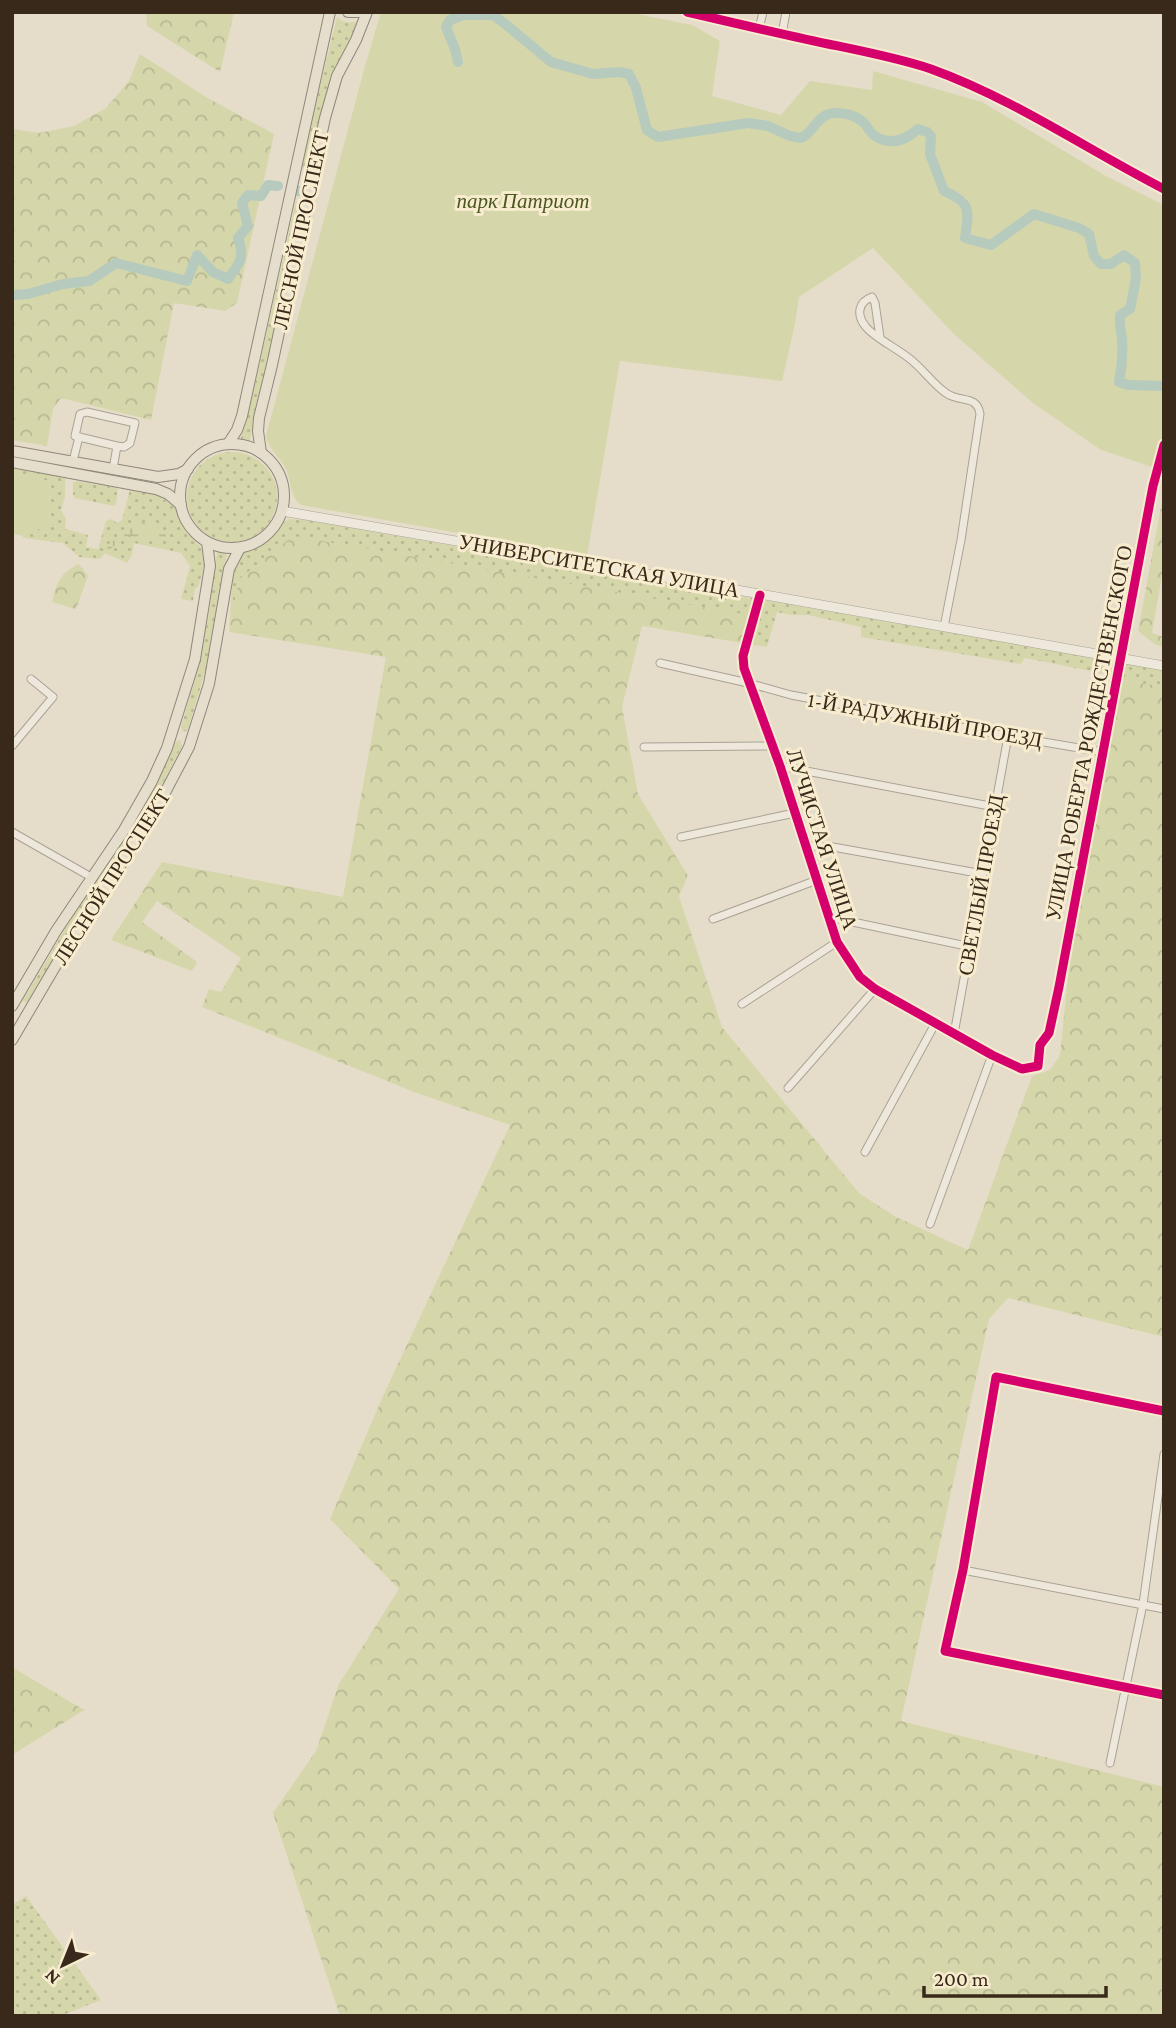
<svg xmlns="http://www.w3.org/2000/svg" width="1176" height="2028" font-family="'Crimson Pro',serif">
	<defs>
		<pattern id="grass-dots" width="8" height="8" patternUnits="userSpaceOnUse" patternTransform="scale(1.75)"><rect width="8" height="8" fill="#d6d6ab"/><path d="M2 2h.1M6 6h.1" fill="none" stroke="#b8b893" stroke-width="1.8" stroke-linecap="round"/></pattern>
		<pattern id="forest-crowns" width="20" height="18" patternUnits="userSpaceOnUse" patternTransform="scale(1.75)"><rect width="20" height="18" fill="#d6d6ab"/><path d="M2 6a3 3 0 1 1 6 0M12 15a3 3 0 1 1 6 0" fill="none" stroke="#b8b893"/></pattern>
		<pattern id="wetland-marsh" width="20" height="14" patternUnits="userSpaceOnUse" patternTransform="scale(1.75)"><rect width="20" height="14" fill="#d6d6ab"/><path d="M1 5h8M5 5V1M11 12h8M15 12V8" fill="none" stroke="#b8b893"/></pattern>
	</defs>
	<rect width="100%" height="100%" fill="#e5ddca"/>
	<g fill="url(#grass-dots)">
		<path d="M337,17C345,24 350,23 360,21L334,77L308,169L300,168Z"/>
		<polygon points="296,201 305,203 249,444 240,442 254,389"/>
		<circle cx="232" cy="497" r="45"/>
		<path d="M12,468L65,477V497L61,510L66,519L65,529L88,535L86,547L98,549L106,521L111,519L117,523L122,520L130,489C145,492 159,493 170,504L174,503L185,531L200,546L204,556V567L198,587L195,588L193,601L181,599L190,566L181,553L134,543L132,555L127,563L105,553L100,559L79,557L63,543L24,538L21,535L49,525L51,481L12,474Z"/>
		<polygon points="76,481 118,488 116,504 114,506 75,498 73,494 73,483"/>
		<path d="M289,519L305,520L1164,670V687L1122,680L1111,675L1025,658L1021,664L861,637V627L808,615H791L777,612L767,647L748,644L755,616L239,579L229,632C231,612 230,572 241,556C246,549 262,544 269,538C277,531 278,525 289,519Z"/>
		<polygon points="217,552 227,554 206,668 188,730 183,732 181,727 197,672 209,614"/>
		<path d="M180,740L182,746L141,825L66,938L28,1006L26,1002L22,1001C43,970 59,936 80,904C115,851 152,802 175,742Z"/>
		<polygon points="26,1896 101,2000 60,2016 12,2016 12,1905"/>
	</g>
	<g fill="url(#forest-crowns)">
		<polygon points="146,12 234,12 220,72 147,26"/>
		<polygon points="140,54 206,97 274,134 237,303 225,311 174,303 151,420 61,398 53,409 47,446 12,440 12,129 39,133 74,126 106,108 129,81"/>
		<polygon points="1164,491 1164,564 1152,633 1164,637 1164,647 1156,645 1138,631"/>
		<polygon points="293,536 755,616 748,644 642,626 622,707 638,794 688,876 679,896 722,1027 859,1193 896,1217 968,1250 1032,1076 1050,1070 1060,1055 1069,966 1122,680 1164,687 1164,1337 1008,1298 989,1319 901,1721 1164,1787 1164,2016 340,2016 273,1813 316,1751 339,1684 399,1589 330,1519 383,1396 510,1125 417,1093 202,1007 209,989 221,992 241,958 157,901 142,922 197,962 192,971 111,940 162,862 343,897 386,657 229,632 239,579"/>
		<path d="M79,564L88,576L76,609L52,602C56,583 61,572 79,564Z"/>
		<polygon points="12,1667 84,1710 12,1755"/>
	</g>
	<polygon fill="url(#wetland-marsh)" points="136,521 164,531 167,539 127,536 105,553 111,540 122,534"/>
	<g fill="#d6d6ab">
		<path d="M381,12H627L692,25L720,41L712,96L781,115L810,81L872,90L873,71L982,102L1106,176L1164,205V471L1101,450L1033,403L955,335L873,248L799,297L795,324L782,381L620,361L587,556L301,505C290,497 291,481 286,469C280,457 268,449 266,436L365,66Z"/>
		<polygon points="12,474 51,481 49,526 21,535 12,534"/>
	</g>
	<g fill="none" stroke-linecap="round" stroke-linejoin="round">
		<g stroke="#b6cabe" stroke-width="10">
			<path d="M458,62L455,49L446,27L450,20L463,15H493L504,23L551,62L593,74L620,72L629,74L636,88L647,130L658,137L748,123L768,126L790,136L801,138C813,133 816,118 829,114C840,111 856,115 864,123C868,127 870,133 875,136C891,146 906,140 918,129L927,132L931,136L930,154L944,191C972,203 969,211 965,238L991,245L1034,214L1079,228L1089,234L1094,256L1101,264H1111L1124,255L1135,263L1136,279L1130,309L1120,315C1119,324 1121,330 1122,339C1123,354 1122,367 1119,382L1128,385L1164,386"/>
			<polyline points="297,191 302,191"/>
			<path d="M12,295L28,294L63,284L89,281L116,263L187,281L197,255L213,272L228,279C240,263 245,258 238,238L248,226L242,203L248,195L261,196L268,185L278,186"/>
		</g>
		<g stroke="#aaa294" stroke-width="9">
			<g id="minor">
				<polyline points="759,29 763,12"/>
				<polyline points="782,34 786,12"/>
				<path d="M880,337L875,303L872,297C858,302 856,315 866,327C875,338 898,349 910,359C923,369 933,384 946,393C959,403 977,394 980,414L961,540L944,627"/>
				<polyline points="73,461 79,437"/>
				<polyline points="113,469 117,446 75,436 80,414 87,412 135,423 130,443 124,447 117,446"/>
				<polyline points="760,595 743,656 744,668 780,766 837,942 860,977 875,989 992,1055 1022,1069 1038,1066 1040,1045 1049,1033 1059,987 1153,486"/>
				<polyline points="660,663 748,683 791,695 1008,736 1103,752"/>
				<polyline points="12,746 53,697 31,679"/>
				<polyline points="644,747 773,746"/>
				<polyline points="780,766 995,807"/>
				<polyline points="12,832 91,877"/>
				<polyline points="681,837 795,813"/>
				<polyline points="806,846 833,847 983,874"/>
				<polyline points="829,917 971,947"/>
				<polyline points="713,919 817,880"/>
				<polyline points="742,1004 837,942"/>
				<polyline points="954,1034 1008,736"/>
				<polyline points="788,1088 875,989"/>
				<polyline points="865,1152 935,1024"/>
				<polyline points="930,1224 992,1055"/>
				<polyline points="1164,1411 996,1377 963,1570 945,1651 1164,1695"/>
				<polyline points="963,1570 1164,1609"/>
				<polyline points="1110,1763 1143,1604 1164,1454"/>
			</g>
		</g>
		<g stroke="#aaa294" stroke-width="10">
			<g id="tertiary">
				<path d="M687,12C734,23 781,34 828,44C862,51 898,58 931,69C1014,99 1086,149 1164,189"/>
				<polyline points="282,511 636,572 1164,666"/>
			</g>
		</g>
		<g stroke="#8f877a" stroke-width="12">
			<g id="primary">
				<polyline points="348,12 359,12"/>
				<polyline points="228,444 237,430 242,416 330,12"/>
				<circle cx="232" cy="496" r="52"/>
				<polyline points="12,451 158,477 179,474 188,469"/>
				<polyline points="261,453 258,431 259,418 272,365 325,118 337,76 356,40 367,12"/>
				<polyline points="12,462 156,489 168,494 181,505"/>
				<polyline points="12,1006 56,931 124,830 152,781 167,748 195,659 210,566 207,542"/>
				<polyline points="12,1040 76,931 150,821 189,747 209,684 229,569 240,548"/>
			</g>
		</g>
		<use href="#minor" stroke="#ede7dc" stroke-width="7"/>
		<use href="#tertiary" stroke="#ede7dc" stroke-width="9"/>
		<use href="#primary" stroke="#e5decd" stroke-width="10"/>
		<g stroke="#f8eccf" stroke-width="13">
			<g id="cycleway">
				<path d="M687,12C734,23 781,34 828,44C862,51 898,58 931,69C1014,99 1086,149 1164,189"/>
				<polyline points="760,595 743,656 744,668 780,766 837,942 860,977 875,989 992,1055 1022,1069 1038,1066 1040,1045 1049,1033 1059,987 1130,608 1153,486 1164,445"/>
				<polyline points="1164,1411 996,1377 963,1570 945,1651 1164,1695"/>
			</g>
		</g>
		<use href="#cycleway" stroke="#d6006c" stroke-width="9"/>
	</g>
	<g text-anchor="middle" stroke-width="6" stroke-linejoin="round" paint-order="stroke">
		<g font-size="21" font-style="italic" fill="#4a5720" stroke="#f8eccf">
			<text x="523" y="208">парк Патриот</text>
		</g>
		<g font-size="21" fill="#39291b" stroke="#f8eccf">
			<text transform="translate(301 230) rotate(-78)" y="7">ЛЕСНОЙ ПРОСПЕКТ</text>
			<text transform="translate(599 566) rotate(10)" y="7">УНИВЕРСИТЕТСКАЯ УЛИЦА</text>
			<text transform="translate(925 720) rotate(10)" y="7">1-Й РАДУЖНЫЙ ПРОЕЗД</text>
			<text transform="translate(1089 733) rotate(-79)" y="7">УЛИЦА РОБЕРТА РОЖДЕСТВЕНСКОГО</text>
			<text transform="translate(822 839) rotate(72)" y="7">ЛУЧИСТАЯ УЛИЦА</text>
			<text transform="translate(112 877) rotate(-58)" y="7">ЛЕСНОЙ ПРОСПЕКТ</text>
			<text transform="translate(981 885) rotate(-80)" y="7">СВЕТЛЫЙ ПРОЕЗД</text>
		</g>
	</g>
	<rect width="1176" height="2028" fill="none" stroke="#39291b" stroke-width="28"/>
	<g transform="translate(63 1965) rotate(223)" stroke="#f8eccf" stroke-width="5" paint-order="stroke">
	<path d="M0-5L12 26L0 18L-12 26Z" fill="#39291b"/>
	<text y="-10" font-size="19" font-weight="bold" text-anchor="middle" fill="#39291b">N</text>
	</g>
	<path d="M924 1986v10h182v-10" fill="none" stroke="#39291b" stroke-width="3.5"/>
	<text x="934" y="1986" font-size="21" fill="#39291b" stroke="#f8eccf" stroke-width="5" paint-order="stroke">200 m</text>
</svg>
